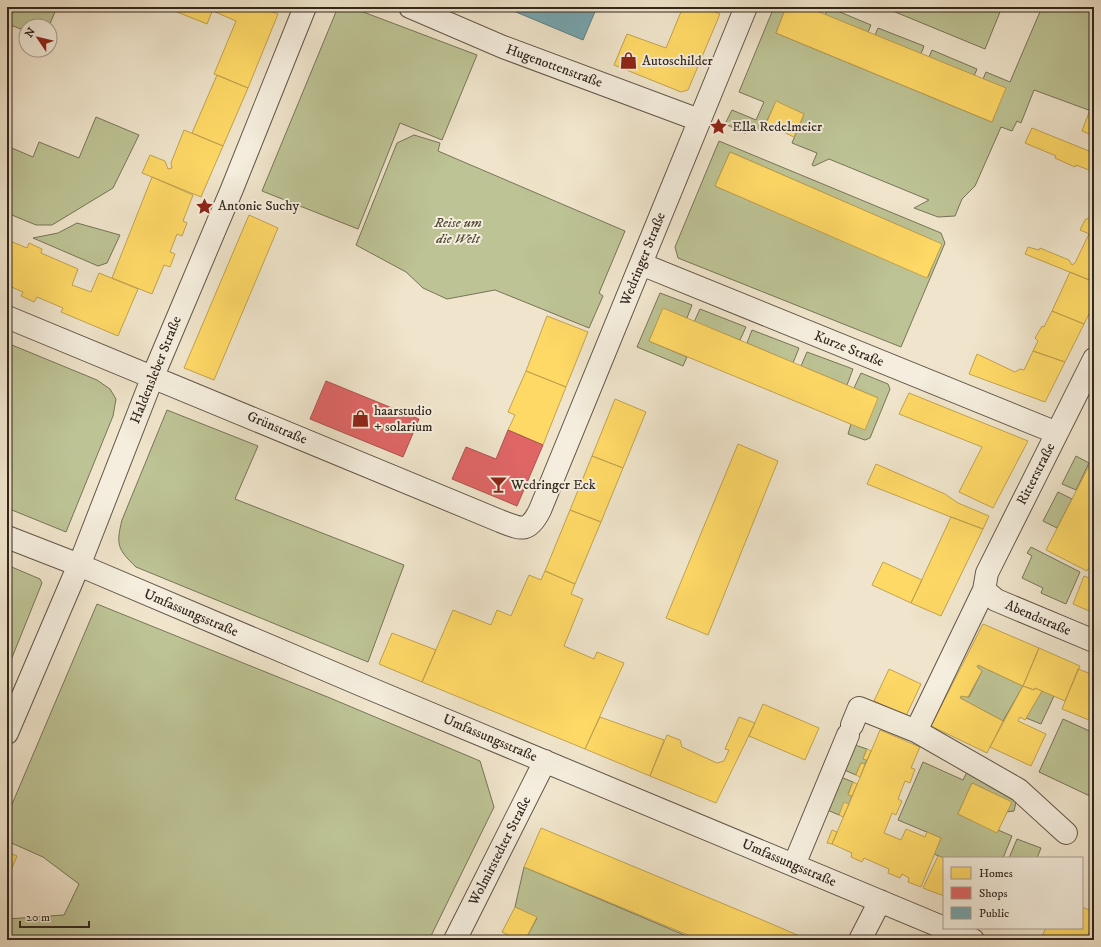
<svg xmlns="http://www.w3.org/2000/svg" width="1101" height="947" font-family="'IM FELL DW Pica',serif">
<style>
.green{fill:#bdc395;stroke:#777459;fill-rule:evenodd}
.homes{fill:#ffd966;stroke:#c1a350}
.shops{fill:#e06666;stroke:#ac5350}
.public{fill:#76a5af;stroke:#617f83}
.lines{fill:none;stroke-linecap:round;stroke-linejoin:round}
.minor-casing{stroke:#615649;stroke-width:24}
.minor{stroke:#f5eede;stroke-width:22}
.labels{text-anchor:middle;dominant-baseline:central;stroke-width:4;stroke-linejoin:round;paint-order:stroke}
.poi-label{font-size:14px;fill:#31261d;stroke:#f5eede;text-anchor:start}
.street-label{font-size:14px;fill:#31261d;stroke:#f5eede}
.park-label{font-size:14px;font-style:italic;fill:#544d3b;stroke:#f5eede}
</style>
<rect width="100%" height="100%" fill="#f0e5cc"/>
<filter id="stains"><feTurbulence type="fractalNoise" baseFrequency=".005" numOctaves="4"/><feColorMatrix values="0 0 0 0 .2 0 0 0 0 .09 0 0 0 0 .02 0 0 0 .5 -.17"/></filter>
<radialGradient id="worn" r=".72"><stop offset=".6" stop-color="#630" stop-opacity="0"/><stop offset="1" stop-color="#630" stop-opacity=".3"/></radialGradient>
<!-- green -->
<path class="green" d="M16 7H57L49 26H26V31L8 24 7 26V11L13 13Z
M338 7H350L477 55 442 140 400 123 358 229 262 191Z
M774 7H786L776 33 992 122 1005 88 983 79 986 72 1010 82 1042 7H1094V112L1034 90 1021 123 1017 121 1012 131 1001 127 975 186 962 199 955 216 938 217 914 208 929 200 829 159 814 166 812 165 817 153 792 143 804 114 776 102 762 131 757 129 745 133 725 124 732 110 756 120 764 102 739 92Z
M828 7 871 25 868 32 825 15Z
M883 7H1002L985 49Z
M878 28 924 46 921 54 875 35Z
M932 50 977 69 974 76 929 57Z
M96 117 139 135 113 188 52 225H36L7 213V146L33 157 39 142 79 158Z
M414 135 440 143 438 151 625 231 599 293 603 296 589 328 495 290 447 299 423 288 406 272 356 245 397 143Z
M719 141 941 233 945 243 901 347 678 258 675 247ZM730 152 941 244 928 277 715 186Z
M77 223 120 235 107 263 98 266 33 238 58 233Z
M660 293 692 305 687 318 663 309 649 341 687 357 683 366 637 347Z
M700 309 746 327 740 340 694 322Z
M752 330 799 348 793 363 747 343Z
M7 343 97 380 110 389 116 399 113 416 66 532 7 508Z
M807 352 853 369 847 385 801 366Z
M861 373 888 384 890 389 870 438 865 440 848 434 851 424 878 398 854 388Z
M167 410 258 446 235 499 404 565 368 662 136 567C117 549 116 544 122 520Z
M1076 456 1089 463 1076 490 1062 484Z
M1058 492 1072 499 1057 528 1043 521Z
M1031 547 1080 572 1066 604 1041 593 1043 588 1022 578 1032 556 1027 553Z
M7 565 40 579 42 583 7 670Z
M97 604 330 698 480 761 494 807 429 940H7V919L64 915 79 884 43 857 7 841V816Z
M978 665 1023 686 1003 721 960 698 961 696 969 697 982 671 977 667Z
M1042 691 1054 696 1041 724 1026 718Z
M1063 719 1094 733V798L1039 772Z
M852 744 867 749 863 759 867 760 865 764 861 763 856 775 842 769Z
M923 762 963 780 969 768 1010 791 1016 802 1014 811 1006 812 1011 802 972 783 958 814 997 832 998 830 1012 836 1003 858H944L934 854 941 838 898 820Z
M838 776 853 782 848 794 852 796 849 804 839 815 825 809Z
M1017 839 1041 848 1037 858H1009Z
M524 867 696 940H525L537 918 515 907Z"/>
<!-- homes -->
<path class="homes" d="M173 7H214L207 24 172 10Z
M214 7H259L278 14 248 88 214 74 236 21 213 11Z
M683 7H703L720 14 688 90 681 92 614 65 627 34 666 48Z
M786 7H807L1006 88 992 122 776 33Z
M217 75 248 88 223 146 192 133Z
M776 101 804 114 794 137 766 124Z
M1090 110 1094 112V136L1082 131Z
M1032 128 1094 153V172L1076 165 1075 167 1055 158 1056 156 1025 143Z
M184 130 223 146 201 197 142 173 150 155 165 161 168 169 172 168 171 163Z
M730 152 942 244 927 278 715 186Z
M152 177 193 195 183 221 187 223 182 236 177 234 170 252 175 254 170 267 164 265 152 294 112 278Z
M1094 209V236L1080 230 1085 220 1090 217Z
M249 215 278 228 214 380 184 368Z
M7 234 12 236 10 241 27 248 29 243 42 249 41 253 78 269 72 285 91 292 99 273 138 289 118 336 61 312 63 308 37 297 34 302 21 296 23 292 7 285Z
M1089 234 1094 236V282L1025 254 1028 247 1039 250 1040 248 1069 260 1072 265 1075 263Z
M1070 272 1094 282V304L1084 324 1052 311Z
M663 308 878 398 865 430 649 341Z
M1052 311 1084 324 1065 362 1033 351 1038 341 1035 338 1042 326 1044 327Z
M547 316 588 332 566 387 526 371Z
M1033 351 1065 362 1045 402 969 374 977 354 1015 372 1020 369 1024 370Z
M526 371 566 387 543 445 508 430 515 415 508 412Z
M909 393 1028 441 993 508 959 492 982 447 899 414Z
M615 399 646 412 623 468 592 456Z
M738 444 778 461 708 635 666 618Z
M1094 446V549L1091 556 1094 558 1087 571 1046 550 1092 460 1093 456 1090 454Z
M592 456 623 468 601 522 570 510Z
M876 464 945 494 958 503 989 516 983 529 951 517 867 484Z
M570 510 601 522 575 584 545 571Z
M951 517 983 529 941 616 911 603Z
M883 562 922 580 911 603 872 585Z
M545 571 575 584 571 594 583 599 564 646 594 659 597 652 624 663 585 749 422 682 453 610 491 625 497 610 511 616 529 575 541 580Z
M1084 576 1094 580V613L1073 604Z
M983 624 1039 648 1023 686 978 665 977 667 982 671 968 697 961 696 960 698 1003 721 987 753 931 726Z
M392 633 436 650 422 682 379 664Z
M1039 648 1080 666 1065 701 1035 688 1034 690 1023 686Z
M889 669 921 684 906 716 874 701Z
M1078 669 1094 675V722L1062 709Z
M1023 686 1034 690 1035 688 1042 691 1025 720 1020 717 1018 721 1046 734 1031 766 990 747Z
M763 704 819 728 805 760 749 736Z
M600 717 664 740 650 776 585 749Z
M739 717 755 723 716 803 650 776 667 735 680 740 682 747 717 763 724 761 729 750 725 749Z
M880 730 920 747 911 768 915 769 910 783 905 781 898 799 902 801 896 815 892 813 884 833 901 840 906 829 925 837 927 832 941 838 921 887 908 882 909 878 902 874 900 878 888 873 889 869 864 858 862 862 851 857 852 853 832 844Z
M867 749 871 751 867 760 863 759Z
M861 763 865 764 860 777 856 775Z
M853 782 857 784 852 796 848 795Z
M972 783 1012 802 997 833 958 814Z
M844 802 849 804 843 817 839 815Z
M541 828 760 919 809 940H700L524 867Z
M832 830 837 832 832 844 827 843Z
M7 852 17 856 7 880Z
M938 856 944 858V896L923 888Z
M515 907 537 917 525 940H518L502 932Z
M1082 907 1094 912V921L1086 940H1052L1042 936 1046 928H1082Z
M1094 921V940H1086Z"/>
<!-- shops -->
<path class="shops" d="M326 381 419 419 403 457 310 419Z
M508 430 543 445 517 506 452 479 466 447 496 459Z"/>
<!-- public -->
<path class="public" d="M504 7H597L583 40Z"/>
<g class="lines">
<defs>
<path id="minor" d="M410 7 503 47 699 120
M641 264 1057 433
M7 317 500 521C521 529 528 534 540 510L746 7
M7 537 79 565 364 686 973 940
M984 590 996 600 1094 641
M852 725 859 708 916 731 984 590 987 573 1094 359
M916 731 1019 790 1066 833
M7 733 84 553 153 376 232 189 305 7
M794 865 848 735
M455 940 545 761
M860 940 880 901"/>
</defs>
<!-- minor casing -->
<use href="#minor" class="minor-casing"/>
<!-- minor -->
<use href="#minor" class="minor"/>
</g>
<!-- icons -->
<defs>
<symbol id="shop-bare" viewBox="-9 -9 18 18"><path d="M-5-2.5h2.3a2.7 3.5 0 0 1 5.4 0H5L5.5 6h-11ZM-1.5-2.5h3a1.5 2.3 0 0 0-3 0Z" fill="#8f2418" stroke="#f5eede" stroke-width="2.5" paint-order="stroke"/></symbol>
<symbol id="sight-bare" viewBox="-9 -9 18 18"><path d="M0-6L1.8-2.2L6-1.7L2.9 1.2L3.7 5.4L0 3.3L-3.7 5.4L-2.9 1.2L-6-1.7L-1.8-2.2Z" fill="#8f2418" stroke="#f5eede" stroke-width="2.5" paint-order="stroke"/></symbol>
<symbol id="bar-bare" viewBox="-9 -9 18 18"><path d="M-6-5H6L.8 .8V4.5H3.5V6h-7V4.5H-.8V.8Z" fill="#8f2418" stroke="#f5eede" stroke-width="2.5" paint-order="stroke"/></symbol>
</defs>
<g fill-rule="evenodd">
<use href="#shop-bare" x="616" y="48" width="25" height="25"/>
<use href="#sight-bare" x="706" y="114" width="25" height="25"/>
<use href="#sight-bare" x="192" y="194" width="25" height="25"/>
<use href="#shop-bare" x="348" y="406" width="25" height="25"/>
<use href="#bar-bare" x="486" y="472" width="25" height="25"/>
</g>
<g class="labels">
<!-- poi labels -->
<g class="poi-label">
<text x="642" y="61">Autoschilder</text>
<text x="732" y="127">Ella Redelmeier</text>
<text x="218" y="206">Antonie Suchy</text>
<text x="374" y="411">haarstudio<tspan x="374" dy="16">+ solarium</tspan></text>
<text x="511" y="485">Wedringer Eck</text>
</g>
<!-- street labels -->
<g class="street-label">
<text transform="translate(554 66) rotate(20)">Hugenottenstraße</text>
<text transform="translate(643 259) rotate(-68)">Wedringer Straße</text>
<text transform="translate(849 349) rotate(22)">Kurze Straße</text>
<text transform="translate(156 370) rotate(-68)">Haldensleber Straße</text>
<text transform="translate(277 428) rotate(23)">Grünstraße</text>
<text transform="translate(1036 474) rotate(-63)">Ritterstraße</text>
<text transform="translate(191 613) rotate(23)">Umfassungsstraße</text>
<text transform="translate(1038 618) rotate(23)">Abendstraße</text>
<text transform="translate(490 738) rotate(23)">Umfassungsstraße</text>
<text transform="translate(500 851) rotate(-63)">Wolmirstedter Straße</text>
<text transform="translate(789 863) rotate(23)">Umfassungsstraße</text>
</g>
<!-- park labels -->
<g class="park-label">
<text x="458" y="223">Reise um<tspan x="458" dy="16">die Welt</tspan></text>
</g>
</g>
<!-- margin -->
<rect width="1101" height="947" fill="none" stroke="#f0e5cc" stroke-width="24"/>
<rect x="8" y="8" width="1085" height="931" fill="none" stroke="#31261d" stroke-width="2"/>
<rect x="12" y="12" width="1077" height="923" fill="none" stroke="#31261d"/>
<!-- legend -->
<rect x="943" y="857" width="140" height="72" fill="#f5eede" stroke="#a79e91"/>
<rect x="951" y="867" width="20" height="12" fill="#ffd966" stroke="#a79e91"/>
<text x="979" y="877" font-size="12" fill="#31261d">Homes</text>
<rect x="951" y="887" width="20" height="12" fill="#e06666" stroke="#a79e91"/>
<text x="979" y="897" font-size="12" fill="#31261d">Shops</text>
<rect x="951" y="907" width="20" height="12" fill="#76a5af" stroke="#a79e91"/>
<text x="979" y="917" font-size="12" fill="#31261d">Public</text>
<!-- north arrow -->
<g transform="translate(38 38) rotate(305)"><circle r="19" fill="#f5eede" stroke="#a79e91"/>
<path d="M0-3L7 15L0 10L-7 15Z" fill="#8f2418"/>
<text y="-6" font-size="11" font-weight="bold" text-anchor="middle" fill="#31261d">N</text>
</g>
<!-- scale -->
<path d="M20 921v6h69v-6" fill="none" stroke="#31261d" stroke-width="2"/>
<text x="26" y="921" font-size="12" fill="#31261d" stroke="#f5eede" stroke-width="3" paint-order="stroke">20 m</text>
<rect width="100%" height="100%" filter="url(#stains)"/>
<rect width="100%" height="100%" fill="url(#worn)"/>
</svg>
